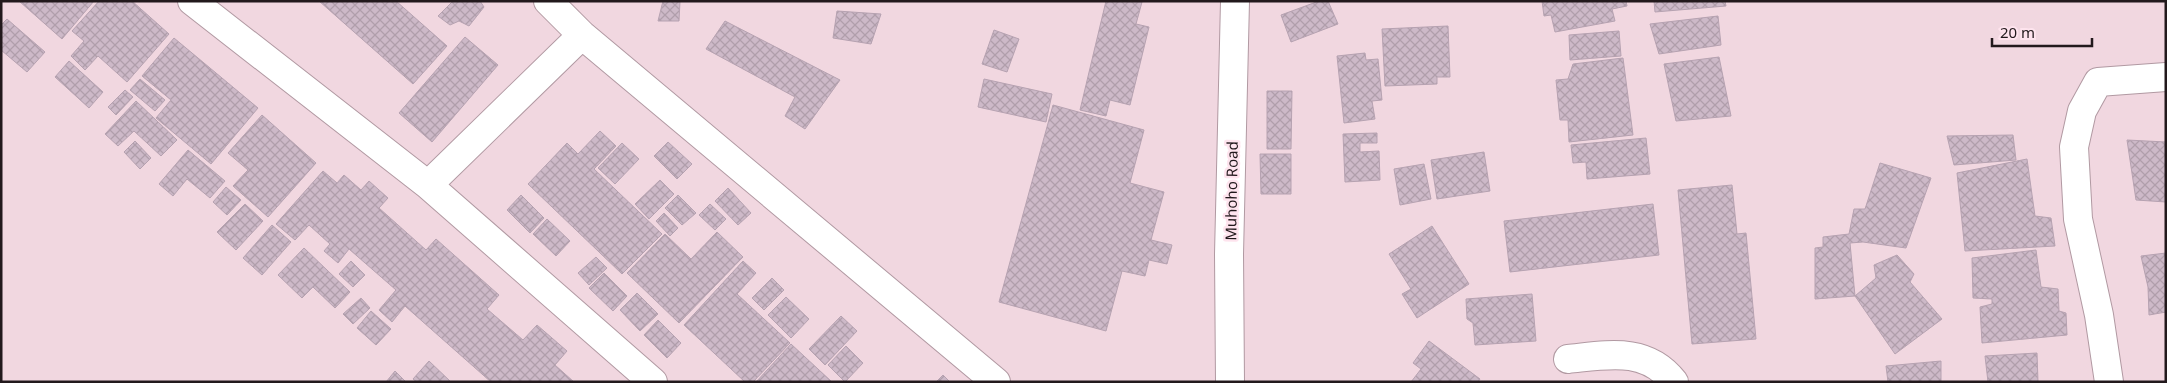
<svg xmlns="http://www.w3.org/2000/svg" width="2167" height="383" font-family="'Noto Sans',sans-serif">
<style>
.building{fill:url(#building-cross-hatch);stroke:#b6a2b1}
.lines{fill:none;stroke-linecap:round;stroke-linejoin:round}
.minor-casing{stroke:#b199a2;stroke-width:30}
.minor{stroke:#fff;stroke-width:28}
.labels{text-anchor:middle;dominant-baseline:central;stroke-width:5;stroke-linejoin:round;paint-order:stroke}
.street-label{font-size:15px;fill:#22191c;stroke:#fee4ee}
</style>
<defs>
<pattern id="building-cross-hatch" width="8" height="8" patternUnits="userSpaceOnUse" patternTransform="scale(1.25)"><rect width="8" height="8" fill="#cdb9c8"/><path d="M0 0l8 8M0 8l8-8" fill="none" stroke="#b09eab"/></pattern>
</defs>
<rect width="100%" height="100%" fill="#f1d7e0"/>
<!-- building -->
<path class="building" d="M19 1H94L62 39Z
M99 1H132L169 34 127 82 98 56 85 70 71 56 84 41 72 31Z
M319 1H396L447 46 413 84Z
M453 1H480L484 7 469 26 459 21 450 25 438 16Z
M663 1H680L679 21H658Z
M1106 1 1142 2 1136 24 1149 27 1130 105 1110 100 1106 116 1080 110Z
M1319 1H1328L1338 24 1291 42 1281 15Z
M1542 1H1626L1627 6 1612 9 1615 21 1555 32 1551 15 1544 16Z
M1654 1H1725L1726 6 1655 12Z
M837 11 881 14 871 44 833 38Z
M1718 16 1721 45 1659 54 1650 24Z
M7 19 45 52 27 72 1 50V25Z
M725 21 840 80 805 129 785 116 795 97 706 49Z
M1448 26 1450 77H1437V84L1385 86 1382 29Z
M994 30 1019 39 1007 72 982 64Z
M1619 31 1621 56 1570 60 1569 35Z
M465 37 498 65 432 142 399 113Z
M174 38 258 108 211 164 156 118 171 100 142 76Z
M1365 53 1366 60 1378 59 1382 100 1372 101 1375 119 1344 123 1337 56Z
M1719 57 1731 116 1676 121 1664 64Z
M1623 58 1633 135 1569 142 1568 120H1560L1556 80 1568 79 1573 64Z
M69 61 103 92 89 108 55 77Z
M140 79 165 100 155 111 130 90Z
M984 79 1052 94 1046 122 978 107Z
M125 90 133 97 116 115 108 107Z
M1267 91H1292L1291 149H1267Z
M136 101 177 140 161 156 134 131 118 146 105 134Z
M1053 105 1144 130 1130 183 1164 192 1151 240 1172 245 1167 264 1149 260 1145 276 1122 271 1106 331 999 302Z
M262 115 316 163 268 217 233 186 248 170 228 153Z
M600 131 616 146 594 169 662 234 622 274 528 184 567 143 578 154Z
M1377 133V143H1360V152L1379 151 1380 180 1345 182 1343 134Z
M2013 135 2016 160 1954 165 1947 136Z
M1646 138 1650 174 1587 179 1586 162 1573 163 1571 145Z
M2127 140 2166 142V202L2136 200Z
M135 141 151 158 140 169 124 152Z
M668 142 692 164 677 179 654 156Z
M622 143 639 159 615 184 598 168Z
M188 150 225 181 210 198 187 179 173 196 159 184Z
M1484 152 1490 191 1437 199 1431 160Z
M1260 154H1291V194H1261Z
M2027 159 2035 216 2051 218 2055 246 1965 251 1957 173Z
M1880 163 1931 178 1906 248 1863 242 1850 243 1855 296 1815 299V248L1823 247V237L1849 234 1854 209H1865Z
M1424 164 1431 199 1400 205 1394 169Z
M323 171 337 183 344 175 361 190 369 181 388 198 379 208 426 250 436 239 499 295 487 309 523 340 537 325 567 351 555 365 574 382H491L405 306 392 322 379 310 396 290 349 249 338 263 324 251 330 244 309 225 295 240 276 224Z
M660 180 674 194 649 219 635 204Z
M1732 185 1737 234 1746 233 1756 339 1692 344 1678 190Z
M226 187 241 200 227 215 213 202Z
M728 188 751 213 738 225 715 201Z
M521 195 544 218 530 233 507 210Z
M678 195 696 213 682 225 665 208Z
M245 204 263 221 236 250 217 232Z
M710 204 726 219 715 230 699 215Z
M1653 204 1659 255 1510 272 1504 221Z
M664 213 678 228 670 236 656 221Z
M547 219 570 241 556 256 533 234Z
M272 225 291 242 262 275 243 258Z
M1432 226 1469 284 1417 318 1402 294 1411 289 1389 254Z
M717 232 743 257 679 323 627 273 665 234 691 259Z
M304 248 350 292 335 308 313 287 302 298 278 275Z
M2036 250 2041 287 2058 289 2059 311 2066 313 2067 335 1982 343 1980 307 1992 304V299L1973 298 1972 258Z
M2166 253V312L2149 315 2148 287 2141 256Z
M1897 255 1914 274 1910 282 1942 319 1895 354 1855 296 1876 278 1874 265Z
M596 257 607 268 589 285 578 273Z
M351 261 365 275 353 287 339 274Z
M743 261 756 273 737 294 790 343 753 382H745L684 325Z
M604 273 627 296 613 311 589 288Z
M772 278 784 290 764 310 752 298Z
M637 293 658 314 640 331 620 310Z
M1532 294 1536 341 1475 345 1473 323 1467 319 1466 299Z
M786 297 809 319 791 338 768 315Z
M361 298 370 308 353 324 343 314Z
M371 311 391 329 376 345 357 328Z
M841 316 857 331 825 365 809 349Z
M658 320 681 343 667 358 644 335Z
M1429 341 1480 379 1478 382H1411L1421 369 1413 363Z
M791 344 832 382H756Z
M846 346 863 363 845 382 828 365Z
M2037 353 2038 382H1988L1985 356Z
M429 361 451 382H417L413 379Z
M1941 361V382H1888L1886 366Z
M395 371 406 382H386Z
M943 375 950 382H936Z"/>
<g class="lines">
<defs>
<path id="minor" d="M192 1 428 185 653 382
M548 1 582 35 996 382
M428 185 582 35
M1568 359C1607 355 1646 346 1674 382
M1230 382 1229 254 1235 1
M2109 382 2099 315 2078 219 2074 147 2082 111 2098 82 2166 77"/>
</defs>
<!-- minor casing -->
<use href="#minor" class="minor-casing"/>
<!-- minor -->
<use href="#minor" class="minor"/>
</g>
<g class="labels">
<!-- street labels -->
<g class="street-label">
<text transform="translate(1231 191) rotate(-89)">Muhoho Road</text>
</g>
</g>
<!-- border -->
<rect width="2167" height="383" fill="none" stroke="#22191c" stroke-width="5"/>
<!-- scale -->
<path d="M1992 38v8h100v-8" fill="none" stroke="#22191c" stroke-width="2.5"/>
<text x="2000" y="38" font-size="15" fill="#22191c" stroke="#fee4ee" stroke-width="4" paint-order="stroke">20 m</text>
</svg>
